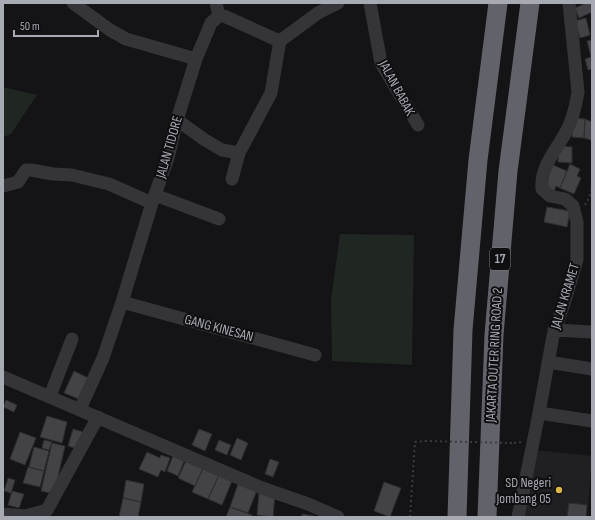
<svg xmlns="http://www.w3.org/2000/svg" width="595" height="520" font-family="'Sofia Sans Condensed',sans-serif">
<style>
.built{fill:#202022}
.green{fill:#202621}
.building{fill:#434347;stroke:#2e2e30}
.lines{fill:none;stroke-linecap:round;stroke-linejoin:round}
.path{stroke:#3b3c40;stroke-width:2;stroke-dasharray:2 3;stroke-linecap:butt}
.minor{stroke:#353539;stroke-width:13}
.highway{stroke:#62636a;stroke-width:19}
.path-bridge{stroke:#3b3c40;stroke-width:2;stroke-dasharray:2 3;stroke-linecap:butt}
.poi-dot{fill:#dab746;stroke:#0f0e10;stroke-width:1.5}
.labels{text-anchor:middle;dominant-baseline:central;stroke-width:4;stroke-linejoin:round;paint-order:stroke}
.shield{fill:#0f0e10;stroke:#797a82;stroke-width:1}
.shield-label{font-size:13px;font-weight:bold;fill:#a7a9b3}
.street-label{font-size:14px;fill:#a7a9b3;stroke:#0f0e10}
.poi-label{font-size:14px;fill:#a7a9b3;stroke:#0f0e10;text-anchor:end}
</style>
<rect width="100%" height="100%" fill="#141315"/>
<!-- built -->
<path class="built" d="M534 450 592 456 587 517H524Z"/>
<!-- green -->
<path class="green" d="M3 87 37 95 11 134 3 137Z
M340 234 414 235 412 365 332 361 331 300Z"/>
<!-- building -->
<path class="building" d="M586 3H592V12L579 18 575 8Z
M586 18 590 35 580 38 575 21Z
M592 40V57H591L587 41Z
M591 57 592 69 588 70 585 59Z
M573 118 585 119 584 138 572 137Z
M585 119 592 122V137L591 140 584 138Z
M559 146 572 147V163L558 162Z
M570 164 580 169 577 176 581 178 574 194 560 188Z
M553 165 567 171 560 188 556 186 554 191 543 186Z
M547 207 570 211 567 227 544 222Z
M74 371 90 379 81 400 64 393Z
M6 400 17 405 14 412 3 407Z
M47 416 67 422 62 443 40 437Z
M73 429 83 432 78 449 68 446Z
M199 429 212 434 205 451 192 445Z
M20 432 36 438 25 465 10 459Z
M237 438 248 443 241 460 230 455Z
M44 440 52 442 49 450 42 448Z
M219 440 231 445 227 455 215 450Z
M52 443 65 446 54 494 41 491Z
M34 447 49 451 44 471 29 467Z
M147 452 160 458 161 455 170 458 165 472 161 470 158 477 139 469Z
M173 456 184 461 178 476 167 471Z
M270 459 279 462 273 477 265 474Z
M186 461 203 468 195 486 178 478Z
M28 467 44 471 40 487 23 483Z
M203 468 219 475 208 499 192 492Z
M219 475 232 481 222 505 208 499Z
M8 478 15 480 11 493 4 491Z
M126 480 144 484 141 502 123 498Z
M384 482 401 488 390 517 374 511Z
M238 484 257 490 248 513 230 507Z
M12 491 24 494 19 508 8 505Z
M259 492 275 494 273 517 257 515Z
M123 498 141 502 138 517H119Z
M569 503 587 505 586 517H567Z
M230 507 252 515 251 517H226Z
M302 514 314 516V517H302Z"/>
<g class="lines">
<!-- path -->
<path class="path" d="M585 205 589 198 592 188
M514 443 522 442
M410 517 415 442 425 441"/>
<!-- minor -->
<path class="minor" d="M73 3 110 30 126 39 196 59
M216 3 219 16
M370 3 381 63 418 125
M177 120 205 140 222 150 239 153
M232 179 239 153 271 93 280 40
M3 186 18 182 26 170H31L53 174 72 175 109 184 152 203
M155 195 219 219
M122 302 315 355
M554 330 592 332
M548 362 592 369
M3 377 262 488 308 504 338 517
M50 396 72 339
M80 409 103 358 122 302 152 203 168 158 177 120 196 59 211 23 219 16H224L275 39 280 40 284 38 318 13 338 3
M539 413 592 421
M3 514 25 516 47 510 98 417
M518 517 539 413 553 336 566 297 577 260V222L573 206 565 199 550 196 542 189C540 166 557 150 567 130 573 118 576 105 578 92L569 3"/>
<!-- highway -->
<path class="highway" d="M457 517 463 330 478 160 498 3
M487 517 494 335 508 171 530 3"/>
<!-- path-bridge -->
<path class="path-bridge" d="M425 441 514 443"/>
</g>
<!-- markers -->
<circle class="poi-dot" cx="559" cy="490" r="4"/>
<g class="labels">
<!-- shield labels -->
<rect class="shield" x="490" y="248" width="20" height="22" rx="3"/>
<g class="shield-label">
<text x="500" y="259">17</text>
</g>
<!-- street labels -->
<g class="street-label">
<text transform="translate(397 88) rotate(62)">JALAN BABAK</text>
<text transform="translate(169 147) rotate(-74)">JALAN TIDORE</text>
<text transform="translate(565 296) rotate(-73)">JALAN KRAMET</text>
<text transform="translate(219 328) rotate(15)">GANG KINESAN</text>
<text transform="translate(494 355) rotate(-87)">JAKARTA OUTER RING ROAD 2</text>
</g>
<!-- poi labels -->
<g class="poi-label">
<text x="551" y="482">SD Negeri<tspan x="551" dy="16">Jombang 05</tspan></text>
</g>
</g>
<!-- border -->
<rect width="595" height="520" fill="none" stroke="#a7a9b3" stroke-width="8"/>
<!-- scale -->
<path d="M14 30v6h84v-6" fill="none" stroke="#a7a9b3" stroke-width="2"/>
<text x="20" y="30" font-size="12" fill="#a7a9b3" stroke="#0f0e10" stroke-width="3" paint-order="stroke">50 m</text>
</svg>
